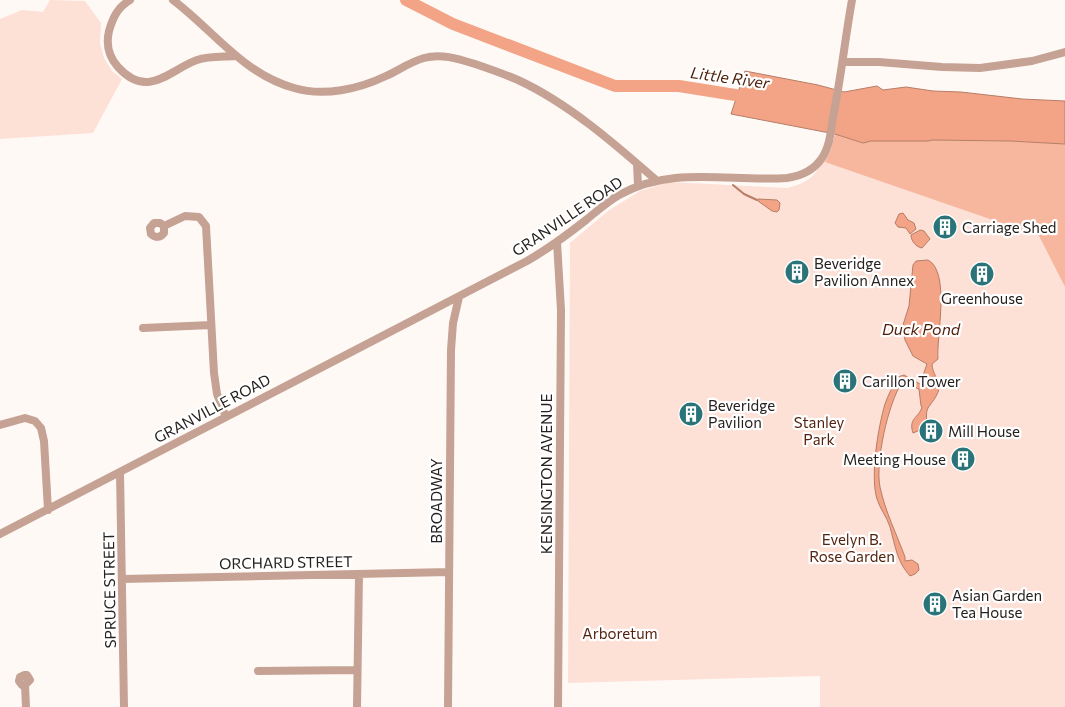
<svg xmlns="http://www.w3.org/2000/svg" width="1065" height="707" font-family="Commissioner,sans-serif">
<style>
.green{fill:#fde0d6}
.forest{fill:#f7b79e}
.water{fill:#f3a486;stroke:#b67d67}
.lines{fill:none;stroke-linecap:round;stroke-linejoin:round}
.stream{stroke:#b67d67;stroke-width:2}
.river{stroke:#f3a486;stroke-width:12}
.minor{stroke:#c5a294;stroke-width:8}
.labels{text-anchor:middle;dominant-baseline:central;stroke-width:4.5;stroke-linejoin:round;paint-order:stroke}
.street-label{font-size:15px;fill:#26211f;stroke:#fff}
.poi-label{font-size:15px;fill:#26211f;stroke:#fff;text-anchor:start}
.park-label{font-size:15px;fill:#54230f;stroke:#fff}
.water-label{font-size:16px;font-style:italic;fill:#4e1e09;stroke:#fff}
</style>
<rect width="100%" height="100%" fill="#fff9f6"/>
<!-- green -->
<path class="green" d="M50 0 85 1 101 23 100 43 104 58 112 71 122 79 93 133 0 139V19L22 10 43 12Z
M1065 144 965 210 1039 236 1065 287V707H820V676L568 683 570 243 608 211 640 191 669 182 787 188C804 184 818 177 821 159L962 209Z"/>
<!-- forest -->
<path class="forest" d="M835 134 863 143 870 141H928L932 140 1010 141 1065 144V287L1039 236 825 162 831 149Z"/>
<!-- water -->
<path class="water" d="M745 71 818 85 844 92 877 86 883 90 906 87 933 91 961 92 1022 99 1065 101V144L1010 141 932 140 928 141H871L863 143 835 134 731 114Z
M758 199 777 200 780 203 779 210 777 212 772 211 758 201Z
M903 213 908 220 914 223 916 229 910 234 906 228 898 227 895 223 899 214Z
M920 230 924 231 930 239 922 248C916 247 911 241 911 235Z
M928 260C951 272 936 338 938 359L932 364C932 373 939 379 939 388 938 396 931 403 928 408 925 413 928 422 925 428L913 433C908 418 919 418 922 407L921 406 919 389 902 382C888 404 875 462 880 487 885 511 897 535 905 557V561L912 560 918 564 919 570 915 574 910 576C897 562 895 545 890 527 887 517 880 509 877 499 870 477 878 427 885 404 888 395 893 386 898 377L904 375 920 384 927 364 913 356 905 340 903 325 909 306 913 265 916 261Z"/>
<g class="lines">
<!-- stream -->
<path class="stream" d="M733 185 744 194 757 200"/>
<!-- river -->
<path class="river" d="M406 0 453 24 615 86H679L754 98"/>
<!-- minor -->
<path class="minor" d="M130 0C118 7 113 17 109 31 106 44 108 56 118 67 148 100 169 70 197 60 209 56 223 57 235 56
M173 0C213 30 243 74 294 88 324 97 359 89 386 76 399 70 410 62 424 58 441 53 459 59 475 64 490 69 504 74 518 80 568 103 615 144 656 180
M843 62H879L942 67 980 68 1032 61 1065 52
M637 164 638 186
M164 226 160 223H154L150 228 151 234C155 238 160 238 164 233V226L185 216 199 217 206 226 214 373 217 394 226 417
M557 242 561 310 558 707
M143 328 211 325
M0 425 25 418 35 421 41 428 44 441 48 510
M120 472 124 707
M0 534 527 261C548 249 567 235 586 220 597 211 607 202 619 195 672 165 730 182 787 178 801 176 814 170 822 158 830 146 831 130 833 117 841 78 845 39 852 0
M122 579 449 572
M258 671 357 670
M25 685H22L19 681 20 677 24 675H27L30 680 25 685 26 707
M357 707 359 575
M448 707 451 350 453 323 459 297"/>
</g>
<!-- icons -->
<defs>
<symbol id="building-disc" viewBox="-11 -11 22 22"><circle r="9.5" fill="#2a7479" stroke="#fff"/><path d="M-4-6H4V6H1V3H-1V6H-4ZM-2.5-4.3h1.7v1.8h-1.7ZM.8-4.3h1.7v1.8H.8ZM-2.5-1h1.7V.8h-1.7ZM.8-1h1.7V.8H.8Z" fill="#fff"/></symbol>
</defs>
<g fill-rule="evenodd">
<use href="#building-disc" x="931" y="213" width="28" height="28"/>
<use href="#building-disc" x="783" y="258" width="28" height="28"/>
<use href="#building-disc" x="968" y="260" width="28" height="28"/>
<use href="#building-disc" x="831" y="367" width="28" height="28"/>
<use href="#building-disc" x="677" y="400" width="28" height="28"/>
<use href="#building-disc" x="917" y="417" width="28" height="28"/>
<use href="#building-disc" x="949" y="445" width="28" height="28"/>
<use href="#building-disc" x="921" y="590" width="28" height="28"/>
</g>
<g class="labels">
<!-- street labels -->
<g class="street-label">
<text transform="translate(567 216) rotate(-34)">GRANVILLE ROAD</text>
<text transform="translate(212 408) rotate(-28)">GRANVILLE ROAD</text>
<text transform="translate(546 474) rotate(-90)">KENSINGTON AVENUE</text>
<text transform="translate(436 501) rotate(-90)">BROADWAY</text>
<text transform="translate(286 562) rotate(-1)">ORCHARD STREET</text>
<text transform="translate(109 590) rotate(-91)">SPRUCE STREET</text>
</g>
<!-- poi labels -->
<g class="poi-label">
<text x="962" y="227">Carriage Shed</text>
<text x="814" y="263">Beveridge<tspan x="814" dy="17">Pavilion Annex</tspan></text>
<text x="982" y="298" text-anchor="middle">Greenhouse</text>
<text x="862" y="381">Carillon Tower</text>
<text x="708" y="405">Beveridge<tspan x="708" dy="17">Pavilion</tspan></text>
<text x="948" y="431">Mill House</text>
<text x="946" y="459" text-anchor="end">Meeting House</text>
<text x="952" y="595">Asian Garden<tspan x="952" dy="17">Tea House</tspan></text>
</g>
<!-- park labels -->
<g class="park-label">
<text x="819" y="422">Stanley<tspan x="819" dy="17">Park</tspan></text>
<text x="852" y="539">Evelyn B.<tspan x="852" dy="17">Rose Garden</tspan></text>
<text x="620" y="633">Arboretum</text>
</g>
<!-- water labels -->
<g class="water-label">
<text transform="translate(730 77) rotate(8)">Little River</text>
<text x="921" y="328">Duck Pond</text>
</g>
</g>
</svg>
